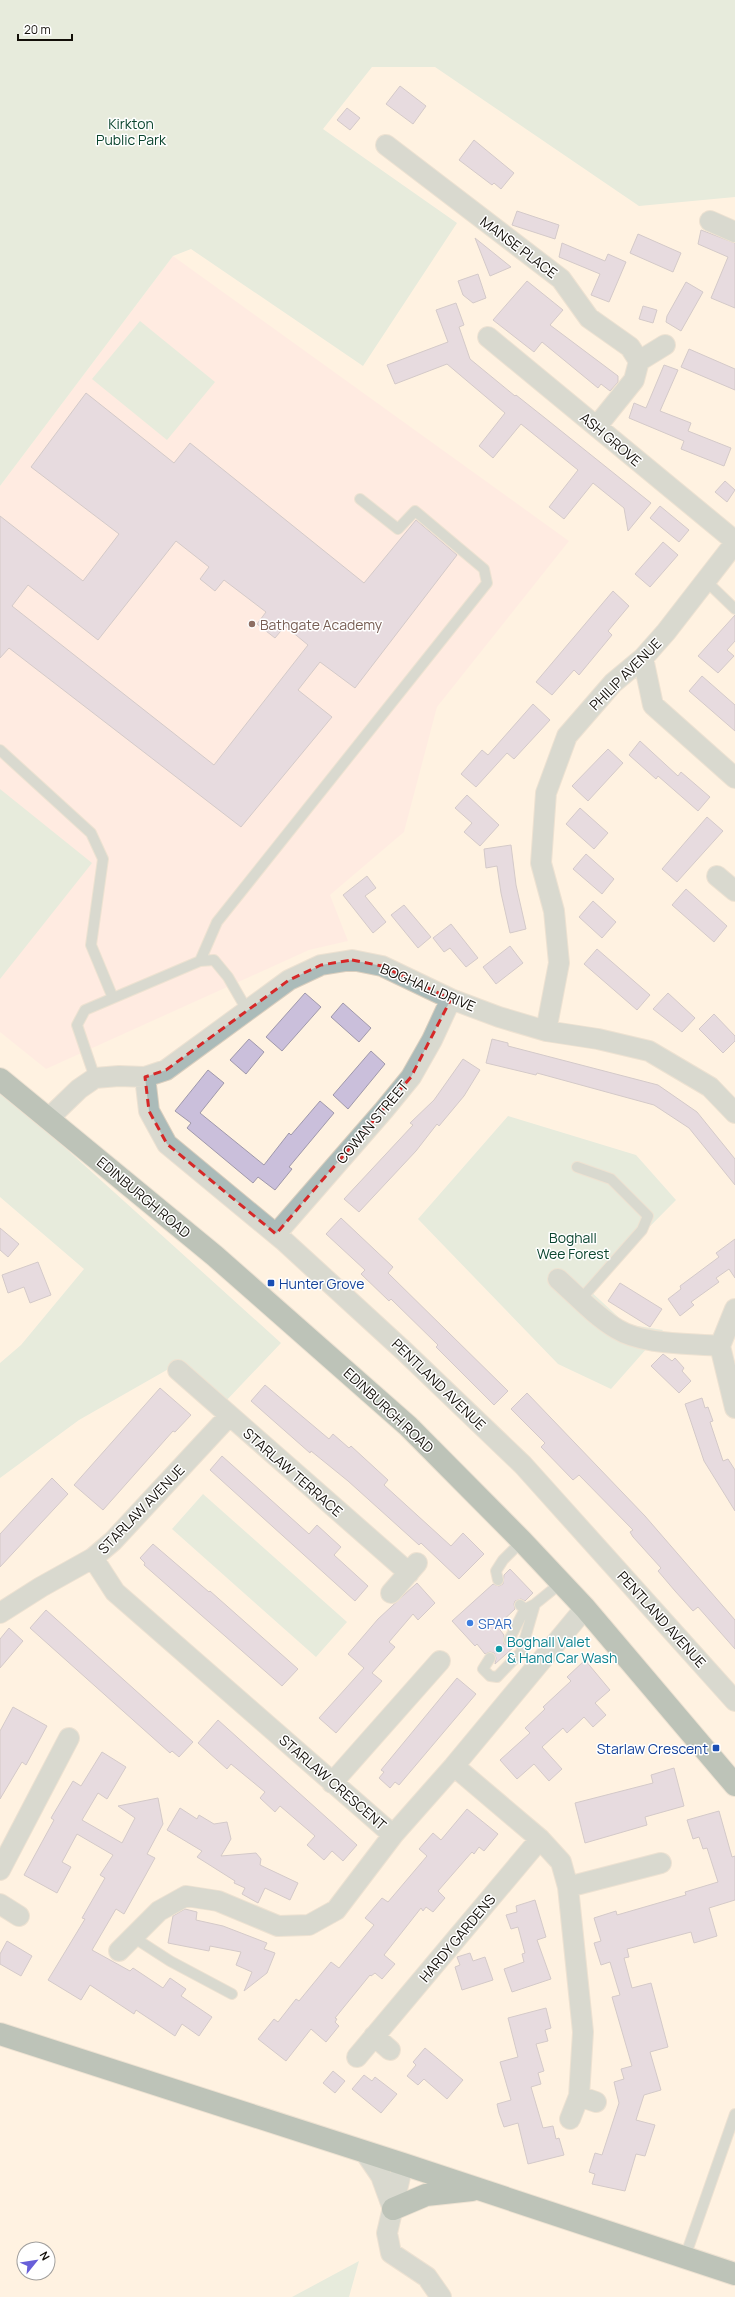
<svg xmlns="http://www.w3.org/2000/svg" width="735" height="2297" font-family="Manrope,sans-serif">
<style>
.education{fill:#fee3df}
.green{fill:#cae2d5}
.building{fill:#cabfdb;stroke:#9f98aa;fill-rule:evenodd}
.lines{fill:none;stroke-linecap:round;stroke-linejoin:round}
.service-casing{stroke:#d9cebe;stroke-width:12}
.minor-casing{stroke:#d9cebe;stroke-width:22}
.primary-casing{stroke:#d9cebe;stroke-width:24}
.service{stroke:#abbbb9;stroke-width:10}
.minor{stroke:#abbbb9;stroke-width:20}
.primary{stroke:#6e8b86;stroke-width:22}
.marked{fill:none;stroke:#d62828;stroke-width:3;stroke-dasharray:8 5;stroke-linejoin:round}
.education-dot{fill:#8d6e63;stroke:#fff;stroke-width:1.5}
.transit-dot{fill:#1a4fb4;stroke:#fff;stroke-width:1.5}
.shop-dot{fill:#3f7fe0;stroke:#fff;stroke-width:1.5}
.culture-dot{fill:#0f9aa8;stroke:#fff;stroke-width:1.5}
.labels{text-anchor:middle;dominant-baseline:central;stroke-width:3;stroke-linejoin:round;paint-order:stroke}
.park-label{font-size:14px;fill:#0b452f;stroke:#fff}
.street-label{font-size:14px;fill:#130f09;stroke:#fff}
.education-label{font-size:14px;fill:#785e54;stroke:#fff;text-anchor:start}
.transit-label{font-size:14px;fill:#164399;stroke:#fff;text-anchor:start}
.shop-label{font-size:14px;fill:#366cbe;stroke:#fff;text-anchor:start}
.culture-label{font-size:14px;fill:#0d838f;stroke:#fff;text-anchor:start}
</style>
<rect width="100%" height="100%" fill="#fff2e1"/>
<!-- education -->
<path class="education" d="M173 256 569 541 437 707 404 832 330 895 348 941 309 950 46 1069 0 1032V486Z"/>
<!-- green -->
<path class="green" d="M0 0H735V197L639 206 435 67H372L323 129 457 223 363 366 191 249 173 256 0 486Z
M140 321 215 382 167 440 92 379Z
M0 789 92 863 0 979Z
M0 1089 281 1343 224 1403 179 1363 79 1420 0 1478V1363L21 1345 84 1269 0 1197Z
M508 1116 636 1155 676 1200 588 1289 626 1324 663 1330 611 1389 558 1364 418 1219Z
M203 1494 347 1622 316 1657 172 1529Z
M359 2261 349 2297H292Z"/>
<!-- building -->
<path class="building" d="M400 86 426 106 413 124 386 104Z
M347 108 360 118 350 130 337 120Z
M474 140 514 173 501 189 494 183 492 185 459 160Z
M517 211 559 225 555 239 512 225Z
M701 230 735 243V308L711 298 728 257 698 244Z
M638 234 681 253 673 272 630 253Z
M475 238 511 267 490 276Z
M562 243 605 261 608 254 626 262 609 302 591 295 600 274 559 257Z
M478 274 486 298 473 303 463 295 458 281Z
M527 281 563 310 550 325 618 376V382L610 391 601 384 598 388 542 342 534 352 493 320Z
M686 282 703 292 681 331 666 322 667 316Z
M456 303 464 325 459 327 470 359 515 396 516 395 545 418 651 503 628 531 624 508 593 483 564 519 549 507 578 470 521 424 493 458 479 446 505 413 447 364 395 384 387 365 448 342 436 310Z
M643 306 657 310 653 323 639 319Z
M689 349 735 369V390L681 367Z
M664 365 678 370 660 411 691 423 688 431 731 448 724 466 681 449 684 441 629 418 634 403 646 408Z
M86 393 174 463 190 443 364 583 416 520 457 555 355 688 320 662 298 690 332 717 241 827 9 648 0 658V516L83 581 119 534 31 467ZM176 541 209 567 200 579 215 591 224 580 266 612 257 624 275 638 285 626 308 645 214 765 12 606 28 585 98 640Z
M725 481 735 490 727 502 715 492Z
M660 506 689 530 679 542 650 518Z
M663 542 678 555 650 587 635 574Z
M613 591 629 606 608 631 612 635 579 675 574 670 552 695 536 682Z
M735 615V641L727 650 734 656 718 673 698 656Z
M702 676 735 705V731L689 691Z
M533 704 550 720 514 759 507 753 476 787 461 774 482 750 488 755Z
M640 741 678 776 681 772 710 797 698 811 658 776 656 779 629 755Z
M608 749 623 763 588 801 572 786Z
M467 795 499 825 480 846 464 832 472 823 455 808Z
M580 808 608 833 594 849 566 824Z
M707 817 723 831 677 882 662 869Z
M511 845 516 885 526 929 510 933 501 893 497 866 486 868 484 849Z
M586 854 614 879 602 894 573 869Z
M367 876 376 888 365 896 386 922 373 933 343 895Z
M686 889 727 926 714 942 672 905Z
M593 901 616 922 602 938 579 917Z
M404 905 431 937 418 948 391 915Z
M451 924 478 958 466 967 450 948 444 952 433 938Z
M510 946 523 963 496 984 483 967Z
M597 949 650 995 637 1010 584 964Z
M305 993 321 1007 282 1051 266 1037Z
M668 993 695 1018 682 1032 653 1009Z
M343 1003 371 1028 359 1042 331 1017Z
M714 1014 735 1036V1041L723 1053 699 1029Z
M249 1039 264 1052 246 1074 230 1060Z
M492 1039 508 1043V1046L658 1085 697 1112 735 1159V1185L689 1128 654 1105 537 1073 536 1075 486 1063Z
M371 1051 385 1064 348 1109 333 1095Z
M463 1059 480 1070 464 1096 439 1126 437 1124 416 1151 359 1212 344 1199 413 1125 410 1123 434 1100Z
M208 1070 224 1083 200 1113 264 1165 289 1133 291 1135 320 1101 334 1113 289 1167 292 1169 275 1190 258 1177 253 1183 187 1128 191 1123 175 1111Z
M341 1218 393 1267 388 1273 508 1391 494 1405 436 1347 438 1345 391 1299 389 1301 361 1274 365 1270 326 1234Z
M0 1228 19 1244 8 1257 0 1250Z
M735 1239V1278L729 1269 716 1278 719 1282 691 1302 694 1305 680 1316 668 1299 681 1289 680 1286 719 1257 716 1253Z
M38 1262 51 1295 30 1303 24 1287 8 1293 2 1275Z
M620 1283 662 1309 650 1327 608 1301Z
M663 1354 672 1361 675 1358 684 1368 682 1371 691 1381 679 1393 651 1366Z
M265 1385 329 1439 333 1434 349 1448 351 1446 388 1480 384 1485 451 1546 463 1533 484 1554 459 1579 421 1543 419 1545 348 1481 311 1451 310 1453 251 1401Z
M160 1388 191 1415 175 1432 173 1431 103 1510 74 1485Z
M527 1393 645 1516 735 1620V1649L698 1607 693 1611 675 1591 658 1571 661 1568 633 1537 630 1532 633 1530 579 1475 573 1480 541 1447 545 1443 511 1409Z
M702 1398 705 1408 708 1407 713 1421 710 1422 723 1461 728 1459 735 1470V1511L704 1461 685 1404Z
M222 1456 309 1534 317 1525 341 1547 334 1555 368 1586 355 1601 210 1470Z
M52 1478 68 1494 0 1567V1534Z
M153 1544 209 1592 210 1591 298 1669 282 1686 144 1565 145 1563 140 1558Z
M510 1569 533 1593 525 1601 521 1599 515 1601 514 1604 515 1609 497 1626 504 1635V1644L515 1646 495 1664 496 1658 494 1653 490 1652 485 1654 477 1644 475 1646 452 1621 493 1584 499 1586 503 1584 504 1575Z
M417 1583 435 1603 418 1620 413 1614 389 1642 395 1647 372 1673 382 1681 336 1733 319 1718 364 1668 348 1654 378 1619Z
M46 1610 193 1742 179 1757 172 1751 170 1753 30 1628Z
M9 1628 23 1641 0 1668V1639Z
M585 1660 610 1690 595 1703 606 1715 593 1727 584 1717 567 1733 563 1728 542 1747 562 1769 549 1781 534 1764 517 1779 500 1760 530 1733 525 1728 545 1709 543 1707 571 1681 567 1677Z
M457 1678 476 1694 399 1785 395 1782 390 1788 379 1778 384 1772 381 1770Z
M13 1707 47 1726 26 1765 22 1762 0 1799V1731Z
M218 1720 357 1845 343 1861 332 1851 324 1860 307 1845 315 1836 280 1806 275 1812 260 1798 265 1792 231 1764 227 1769 198 1743Z
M102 1752 126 1767 107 1799 98 1793 82 1820 122 1843 135 1818 118 1806 158 1798 163 1824 147 1854 155 1858 139 1887 124 1914 116 1909 92 1950 130 1971 133 1968 163 1988 170 1978 186 1989 181 1996 212 2017 199 2036 182 2024 175 2036 136 2010 134 2014 90 1985 81 2000 48 1980 85 1919 82 1918 105 1878 100 1875 113 1855 77 1834 62 1862 71 1867 57 1893 24 1875 54 1820 51 1818 73 1781 81 1786Z
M674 1768 684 1806 645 1817 647 1825 585 1843 575 1803 653 1783 651 1775Z
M180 1808 197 1819 199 1815 214 1824 227 1822 231 1839 221 1856 256 1853 261 1859 260 1865 298 1883 290 1900 265 1888 258 1903 242 1894 245 1888 234 1883 235 1881 197 1857 202 1851 167 1830Z
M467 1809 498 1834 484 1851 479 1847 474 1854 472 1852 438 1891 445 1898 433 1912 426 1907 423 1911 421 1908 384 1955 395 1964 382 1979 375 1973 371 1976 370 1975 335 2018 337 2019 335 2022 339 2026 326 2042 311 2029 286 2061 258 2039 274 2019 278 2022 296 1999 299 2001 331 1962 339 1968 374 1925 365 1918 382 1898 388 1902 427 1856 419 1849 433 1833 441 1840Z
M719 1811 732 1857 735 1856V1900L709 1908 717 1936 694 1943 691 1932 627 1949 629 1957 624 1958 632 1988 651 1983 668 2047 650 2052 661 2090 644 2095 636 2120 655 2125 645 2156 636 2154 625 2191 592 2184 595 2174 589 2172 595 2153 602 2155 619 2103 614 2082 624 2079 621 2069 632 2066 612 1997 620 1995 610 1962 601 1965 594 1943 601 1941 594 1918 616 1911 617 1915 686 1895 685 1892 718 1882 707 1848 703 1849 699 1837 693 1839 687 1820Z
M535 1900 546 1937 537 1940 551 1979 512 1992 504 1969 524 1962 522 1954 525 1953 518 1927 511 1929 506 1915 517 1912 516 1906Z
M185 1909 197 1912 196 1920 223 1926 267 1943 264 1949 275 1953 267 1973 244 1991 252 1972 236 1965 241 1952 210 1946 209 1951 168 1943 173 1916Z
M7 1941 32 1956 21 1976 0 1964V1954Z
M470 1953 473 1961 485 1957 493 1980 462 1990 455 1967 460 1965 457 1957Z
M546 2008 551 2028 545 2030 548 2041 536 2044 544 2071 538 2073 541 2084 531 2087 543 2128 553 2126 556 2139 559 2138 564 2155 528 2164 518 2123 504 2127 499 2113 497 2104 511 2100 500 2062 518 2057 508 2018Z
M425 2048 463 2080 447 2099 424 2079 418 2085 407 2076 416 2065 413 2062Z
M333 2071 345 2081 335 2093 323 2083Z
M364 2075 372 2081 375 2077 397 2094 381 2113 352 2089Z"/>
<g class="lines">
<defs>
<path id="service" d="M705 580 735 609
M0 750 91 833 103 859 91 945 113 998
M200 961 217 922 487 583 484 569 415 511 398 529 360 499
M95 1078 77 1025 85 1010 200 961 214 960 228 977 247 1010
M577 1167 611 1179 648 1216 642 1230 581 1299
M498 1580 496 1571 503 1560 522 1541
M520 1605 525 1609 535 1604 561 1583
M509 1640 525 1609
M490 1658 483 1669 490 1676 497 1677 521 1652 535 1604
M133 1937 170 1961 232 1994
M685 2257 735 2114"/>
<path id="minor" d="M386 145 561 279 589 318 630 347 639 361 634 380 597 426
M710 221 735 232
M488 337 735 541
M639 361 665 345
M643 658 653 705 735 778
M717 876 735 891
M546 1031 559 963 554 911 541 863 546 793 567 736 613 683 643 658 666 632 735 543
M145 1077 149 1111 167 1144 283 1240 404 1351 523 1465 735 1701
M49 1118 79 1089 95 1078 119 1076 145 1077 166 1070 289 980 321 965 352 960 382 966 451 999 499 1017 546 1031 598 1039 649 1051 710 1087 735 1113
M276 1234 384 1110 411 1077 432 1040 451 999
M558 1279C577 1296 595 1316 617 1329 643 1345 689 1343 720 1346
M735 1309 720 1346 735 1408
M178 1370 409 1573
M93 1558 115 1592 393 1835 454 1766 585 1608
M391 1593 417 1563
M0 1613 41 1587 93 1558 113 1541 229 1416
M454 1766 540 1839 561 1862 568 1887 583 2032 579 2096 570 2119
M332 1783 440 1661
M0 1870 69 1738
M568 1887 661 1863
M0 1904 19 1916
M119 1951 159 1911 186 1896 218 1901 278 1926 309 1925 336 1910 393 1835
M374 2036 390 2050
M357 2057 540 1839
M579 2096 596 2102
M364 2151 381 2176 393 2209
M403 2164 387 2233 391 2253 427 2277 441 2297"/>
<path id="primary" d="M0 1079 215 1256 408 1426 522 1541 585 1608 735 1785
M0 2034 403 2164 735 2274
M393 2209 426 2195 472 2190"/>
</defs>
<!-- service casing -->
<use href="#service" class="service-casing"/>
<!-- minor casing -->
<use href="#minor" class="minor-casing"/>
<!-- primary casing -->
<use href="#primary" class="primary-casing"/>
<!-- service -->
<use href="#service" class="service"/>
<!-- minor -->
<use href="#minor" class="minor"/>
<!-- primary -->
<use href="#primary" class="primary"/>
</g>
<!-- marked area -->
<path d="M0 0H735V2297H0ZM352 960 382 966 451 999 411 1077 276 1234 167 1144 149 1111 145 1077 166 1070 289 980 321 965Z" fill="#fff2e1" fill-opacity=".55" fill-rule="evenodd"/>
<path class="marked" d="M352 960 382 966 451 999 411 1077 276 1234 167 1144 149 1111 145 1077 166 1070 289 980 321 965Z"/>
<!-- markers -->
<circle class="education-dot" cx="252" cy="624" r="4"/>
<g class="transit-dot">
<rect x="267" y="1279" width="8" height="8" rx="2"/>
<rect x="712" y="1744" width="8" height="8" rx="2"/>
</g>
<circle class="shop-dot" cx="470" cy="1623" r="4"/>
<circle class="culture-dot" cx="499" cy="1649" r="4"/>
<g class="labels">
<!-- park labels -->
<g class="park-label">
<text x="131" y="123">Kirkton<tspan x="131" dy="16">Public Park</tspan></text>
<text x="573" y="1237">Boghall<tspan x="573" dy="16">Wee Forest</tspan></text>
</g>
<!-- street labels -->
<g class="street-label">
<text transform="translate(519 247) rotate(37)">MANSE PLACE</text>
<text transform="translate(611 439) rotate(40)">ASH GROVE</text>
<text transform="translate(625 674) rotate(-45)">PHILIP AVENUE</text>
<text transform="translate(428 987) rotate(23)">BOGHALL DRIVE</text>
<text transform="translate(372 1122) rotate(-50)">COWAN STREET</text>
<text transform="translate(144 1197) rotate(40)">EDINBURGH ROAD</text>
<text transform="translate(439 1384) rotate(44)">PENTLAND AVENUE</text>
<text transform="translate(389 1410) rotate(43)">EDINBURGH ROAD</text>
<text transform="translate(293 1472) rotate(41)">STARLAW TERRACE</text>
<text transform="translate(141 1509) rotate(-46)">STARLAW AVENUE</text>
<text transform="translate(662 1619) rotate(48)">PENTLAND AVENUE</text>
<text transform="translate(333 1782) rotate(41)">STARLAW CRESCENT</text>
<text transform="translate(457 1938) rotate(-50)">HARDY GARDENS</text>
</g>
<!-- education labels -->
<g class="education-label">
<text x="260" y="624">Bathgate Academy</text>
</g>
<!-- transit labels -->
<g class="transit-label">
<text x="279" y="1283">Hunter Grove</text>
<text x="708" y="1748" text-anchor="end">Starlaw Crescent</text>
</g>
<!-- shop labels -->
<g class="shop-label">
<text x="478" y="1623">SPAR</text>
</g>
<!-- culture labels -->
<g class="culture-label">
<text x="507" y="1641">Boghall Valet<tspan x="507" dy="16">&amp; Hand Car Wash</tspan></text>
</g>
</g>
<!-- north arrow -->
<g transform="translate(36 2261) rotate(60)"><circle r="19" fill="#ffffff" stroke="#a19f9d"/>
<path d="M0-3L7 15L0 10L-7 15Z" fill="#685fd9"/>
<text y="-6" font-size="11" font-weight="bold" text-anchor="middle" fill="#130f09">N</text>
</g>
<!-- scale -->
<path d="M18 34v6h54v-6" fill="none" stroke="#130f09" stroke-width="2"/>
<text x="24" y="34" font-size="12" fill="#130f09" stroke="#ffffff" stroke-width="3" paint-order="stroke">20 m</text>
</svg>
